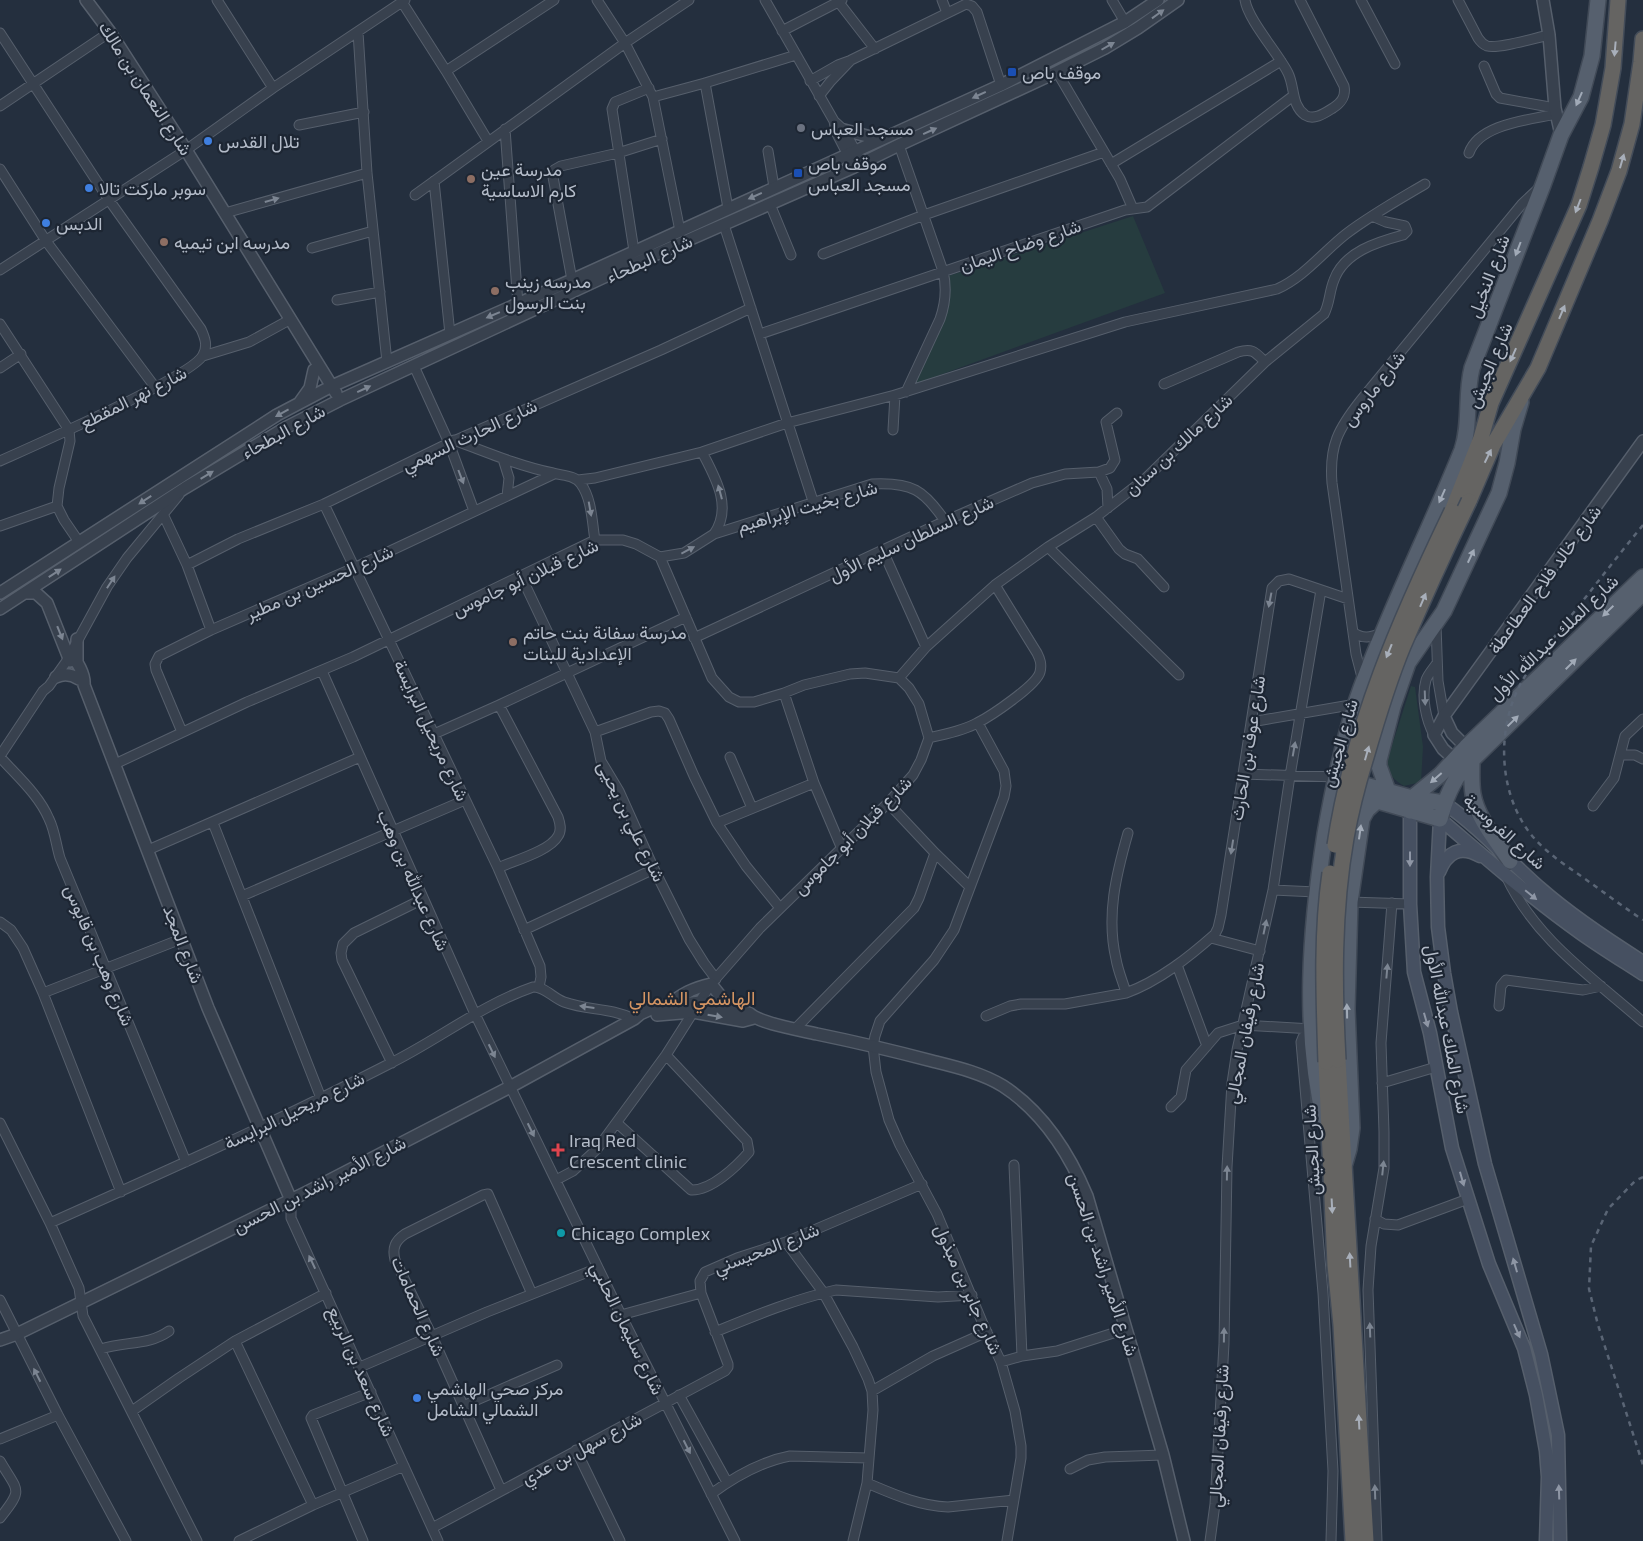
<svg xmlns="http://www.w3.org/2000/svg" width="1643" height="1541" font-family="'Exo 2',Vazirmatn,sans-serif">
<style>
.green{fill:#263c3f}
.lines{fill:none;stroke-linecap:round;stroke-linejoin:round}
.minor-casing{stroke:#565f6c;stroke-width:11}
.tertiary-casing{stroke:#565f6c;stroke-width:14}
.secondary-casing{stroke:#565f6c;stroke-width:15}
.primary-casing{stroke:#414a57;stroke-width:18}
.trunk-casing{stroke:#434c59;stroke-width:18}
.minor{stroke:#38414e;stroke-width:9}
.tertiary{stroke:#38414e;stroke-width:11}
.secondary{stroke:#465061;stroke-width:12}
.primary{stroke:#56606e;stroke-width:15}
.trunk{stroke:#656462;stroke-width:15}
.rail{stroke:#5a6575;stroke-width:2.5;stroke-dasharray:5 5;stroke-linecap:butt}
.trunk-bridge-casing{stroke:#434c59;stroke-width:18;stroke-linecap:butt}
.trunk-bridge{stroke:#656462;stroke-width:15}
.oneway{fill:#7c8592}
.oneway2{fill:#a8afba}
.oneway3{fill:#a1aab7}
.oneway4{fill:#8e96a5}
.transit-dot{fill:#1a4fb4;stroke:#1d2633;stroke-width:2}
.worship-dot{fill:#6b7280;stroke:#1d2633;stroke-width:2}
.shop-dot{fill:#3f7fe0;stroke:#1d2633;stroke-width:2}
.education-dot{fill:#8d6e63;stroke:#1d2633;stroke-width:2}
.health-dot{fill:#e0444e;stroke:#1d2633;stroke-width:2}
.culture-dot{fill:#0f9aa8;stroke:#1d2633;stroke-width:2}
.labels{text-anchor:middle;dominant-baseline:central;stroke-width:4.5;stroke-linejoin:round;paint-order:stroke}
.poi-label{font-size:18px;fill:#b4bcc9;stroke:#1d2633;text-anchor:start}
.street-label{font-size:18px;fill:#b4bcc9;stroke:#1d2633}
.neighbourhood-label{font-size:19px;fill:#d59563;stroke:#1d2633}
</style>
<rect width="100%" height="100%" fill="#242f3e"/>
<!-- green -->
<path class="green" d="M1133 216 1165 293 907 387 940 327 948 276Z
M1411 686 1415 687 1423 747 1421 782 1404 786C1394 780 1389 775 1386 764Z"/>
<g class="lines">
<defs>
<path id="minor" d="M217 0 273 88
M597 0 625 43 653 97 680 231
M765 0 834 121 844 130 862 163
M837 0 875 49
M942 0 947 13
M1112 0 1125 22
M1245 0C1248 20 1278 53 1288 73 1295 87 1291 105 1305 115 1314 121 1325 113 1333 108 1342 102 1346 96 1344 86L1300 0
M1361 0 1395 64
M1458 0 1478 38C1480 41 1482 44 1487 46 1499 49 1535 38 1549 35
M402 2 446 71 488 141
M782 31 842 0
M358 32 367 173 387 362
M0 33 109 200 201 329C205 338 208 346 203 355 193 376 31 447 0 461
M1484 66 1496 94 1500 98 1555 108
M446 71 554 0
M1057 72 1120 179 1133 209
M810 81 838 65 849 61
M705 83 728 208
M819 96 830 82 851 60 966 4 972 6 977 12 1001 85
M653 97 705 83 796 55
M0 106 110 32
M834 121 836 132 854 167
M299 125 364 112
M505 129 518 304
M899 145 943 271C947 288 946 302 940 319L906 392
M768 151 774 187
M1469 153C1479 124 1529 120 1556 114
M1111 164 1281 61
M0 169 46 241 155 387
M434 181 450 334
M415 195 625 43 689 0
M770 204 791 255
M225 213 367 173
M724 225 813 501
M312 248 373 231
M634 251 612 109 615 102 649 88
M823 254 924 215 1104 152
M0 270 186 150 273 88 405 0
M572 280 553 177 554 170 561 166 618 153 662 139
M337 300 380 292
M0 324 69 430 70 441 59 488 57 506 64 520 79 542
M760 334 1125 210 1147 207 1293 96
M203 356 249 342 291 319
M414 366 449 443 474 511
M0 368 21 354
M1164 384 1238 352C1253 348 1255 352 1265 362
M893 430 895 395
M454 440C486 452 519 466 553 473 563 476 575 475 581 484 592 499 592 523 595 540
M702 452C715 477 733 507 714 534
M503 459 509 478 507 496
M1099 472 1107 489 1108 508
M578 480 595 478 702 452 787 423 895 395 1125 322 1277 289C1304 277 1323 252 1346 234 1371 215 1398 200 1425 184
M324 504 498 868 540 966 541 977 539 987
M163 514 187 565 211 630
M1096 517 1119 549 1125 554 1138 559 1164 587
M0 526 57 506
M1048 547 1179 675
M883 551 926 647
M660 557 684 553 714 534 872 484C912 482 924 490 945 521
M187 565 238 539 324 504 449 443 661 350 751 308
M521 576 595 732 601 761 619 791 654 869 689 939 704 963 716 979
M1436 625 1438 681 1444 716
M1353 632C1363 640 1371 637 1383 633
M694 638 945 521 1032 483 1065 474 1099 472 1110 468 1115 460 1106 422 1117 413
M322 671 475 1014 621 1315 735 1541
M899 678 926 647 995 585 1048 547 1096 517 1146 478 1265 362 1324 314C1330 303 1329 292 1334 280 1344 252 1377 242 1403 235L1407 231 1405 226 1386 222 1372 216
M1363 681 1356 654 1332 483C1329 446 1338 429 1361 400L1522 204 1539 188
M784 693 814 783 842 849
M1251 722 1356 704
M978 723 1004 771 1006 786 1004 797 954 930 934 960 880 1021 875 1036 873 1046 876 1072 889 1120 900 1145 937 1214 983 1324 1001 1362 1015 1411 1021 1446V1458L1007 1541
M182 732 156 670 155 664 159 656 211 630 356 567 554 474
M595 732 651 712 659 711 665 713 669 719 694 776 717 823 746 866 780 908
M434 734 499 705 686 617
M1434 735C1426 720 1421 697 1426 680 1428 674 1433 669 1437 663
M929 738C945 734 963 731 977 723 991 716 1037 685 1040 672 1042 664 1040 659 1037 653L995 585
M1621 755H1635L1643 759
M0 756 43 691 49 686 66 662 107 587 127 558 179 495
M0 757C17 776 39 795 49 819 55 831 56 845 60 858L186 1162
M730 757 752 808
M115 764 247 702 353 657 595 540H623L636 544 660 557 712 678 729 697 739 702H754L784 693 804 685 850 674 865 673 899 678 909 688 919 704 929 738 921 760 913 775 888 803 760 928 711 984 666 1055 597 1149 573 1171 556 1180
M1243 774 1336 777
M888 803 935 853 970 887
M1593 806 1614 778 1625 736 1643 719
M213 823 321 1098
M717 823 814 783
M148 850 360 757
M498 868C513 861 550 851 558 836 562 830 560 823 558 817L499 705
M1506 876C1535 939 1592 977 1643 1022
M1273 890 1316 892
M242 896 465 800
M1350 902 1410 904
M0 922 11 930 23 948 43 993 121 1192
M524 930 654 869
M1211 938 1260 951
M1177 965 1207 1046
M43 993 181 939
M1126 993C1123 982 1118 971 1116 959 1106 916 1116 875 1128 833
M1499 1006 1501 986 1506 980 1583 990 1601 986
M986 1016 1010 1006 1021 1004H1065L1126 993C1159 981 1189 957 1215 934L1218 928 1221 915 1272 588 1279 581 1289 579 1348 599
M795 1029 914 908 919 898 935 853
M1312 1033 1303 1037 1301 1042 1323 1293 1333 1471 1331 1541
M392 1063 342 960 341 953 343 944 354 933 423 899
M1382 1083 1436 1067
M1171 1107 1181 1097 1186 1070 1218 1033 1243 1025 1312 1029
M0 1123 50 1223 79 1288 83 1316 197 1541
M617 1123 691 1190C711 1191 737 1166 749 1152L747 1141 666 1055
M1014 1165 1022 1356
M291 1200V1218L438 1541
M1375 1219 1384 1224 1398 1225 1468 1199
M50 1223C164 1172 278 1121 389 1064 438 1040 481 1005 533 987 544 986 553 998 564 1002 589 1011 609 1007 634 1019
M786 1242 823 1292 853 1347 868 1379 872 1391 873 1410 867 1483 853 1541
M0 1300 58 1415 126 1541
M621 1315 701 1293
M715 1332C754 1316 795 1299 836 1290L938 1297 972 1295
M235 1341 313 1505
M101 1349C125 1341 148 1346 169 1331
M1001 1362 1022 1356 1057 1351 1126 1329
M360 1367 487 1312 598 1268
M872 1391 933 1356 987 1332
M679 1395 727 1482
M463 1406 557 1365
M132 1411 179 1378 235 1341 326 1293
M0 1439 58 1415
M576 1450 620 1541
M0 1461C18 1492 24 1488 0 1518
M1070 1469 1088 1460 1105 1457 1163 1455
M867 1483C893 1494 919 1506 948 1507L1014 1500
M501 1490 432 1336 395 1260C392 1248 395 1241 405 1234L483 1195 488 1194 532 1294
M711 1494C733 1478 763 1461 790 1456L869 1458
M432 1528 725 1371 728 1367V1364L701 1293 700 1281 705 1272 737 1258 786 1242 922 1184
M239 1541 313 1505 404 1466
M363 1541 311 1418 313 1415 371 1392
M1210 1541 1215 1504 1224 1344 1227 1167 1232 1083 1237 1050 1273 890 1290 776 1321 590
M1377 1541 1368 1290 1371 1246 1384 1168V1132L1381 1043 1392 903"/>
<path id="tertiary" d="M86 0 110 32 186 150 336 393
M1543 0 1549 35 1555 108 1561 135
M844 130 867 136 884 137
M300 402 310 388 314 370
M0 593 277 415 332 386 572 280 1001 85 1125 22 1158 0
M26 593H36L47 603 70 661
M0 609 185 488 285 428 340 400 602 278 854 167 899 145 1057 72 1105 48 1138 28 1178 0
M69 654C77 659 85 675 84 685L208 1008 291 1200
M77 663V639
M56 677C64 673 71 674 79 679
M1444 716 1452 733 1466 747
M1454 759 1443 749 1434 735 1444 716 1643 441
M667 1006C682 994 693 988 711 984L730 1008
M657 1015 693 1012 743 1021 754 1018
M0 1340 17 1334 307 1192 510 1087 634 1019 640 1014 653 1008 700 1002 749 1013C760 1024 801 1030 817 1034 856 1042 894 1051 932 1061 956 1067 982 1073 1003 1086 1043 1112 1069 1153 1087 1196L1163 1455 1184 1541"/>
<path id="secondary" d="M1444 803C1479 827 1509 861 1541 889 1573 917 1608 940 1643 962
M1410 811V904L1414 972 1430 1033 1452 1148 1489 1264 1524 1348 1536 1395 1546 1451 1548 1477 1546 1541
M1440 819 1437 877 1438 927 1444 973 1451 1012 1485 1164 1541 1354 1553 1411 1558 1435 1560 1541
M1440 819C1486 858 1532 899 1582 934 1602 948 1623 961 1643 974
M1439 872C1447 852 1460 845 1480 856"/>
<path id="primary" d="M1472 759C1472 770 1471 782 1473 794 1477 818 1497 841 1510 861
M1347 780 1412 798 1444 803
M1343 791 1440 819C1445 800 1451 784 1463 769L1643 593
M1388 791 1379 766V760L1393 706 1408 663 1444 611 1499 493 1507 463 1513 429 1521 402
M1410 811 1412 798 1440 775 1466 747 1643 577
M1325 1124C1302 1029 1310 930 1325 834 1334 782 1345 729 1364 680 1393 602 1431 527 1462 450 1471 424 1465 395 1472 368L1543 185 1561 135 1581 97 1592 56 1598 0
M1345 1163 1349 1149 1352 1128 1347 1009 1350 902 1362 819 1367 810 1378 800"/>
<path id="trunk" d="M1469 501 1493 445 1538 368 1600 221 1619 171 1632 124 1641 62 1643 39
M1452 511 1481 438 1491 403 1579 205 1591 167 1603 125 1613 68 1618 0
M1338 1060 1366 1541
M1326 1062 1335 1265 1341 1325 1353 1541"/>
</defs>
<!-- minor casing -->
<use href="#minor" class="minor-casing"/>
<!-- tertiary casing -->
<use href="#tertiary" class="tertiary-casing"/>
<!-- secondary casing -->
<use href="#secondary" class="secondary-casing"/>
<!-- primary casing -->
<use href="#primary" class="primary-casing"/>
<!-- trunk casing -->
<use href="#trunk" class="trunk-casing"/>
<!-- minor -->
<use href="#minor" class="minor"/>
<!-- tertiary -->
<use href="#tertiary" class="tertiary"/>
<!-- secondary -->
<use href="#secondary" class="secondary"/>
<!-- primary -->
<use href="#primary" class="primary"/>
<!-- trunk -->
<use href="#trunk" class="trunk"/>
<!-- rail -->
<path class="rail" d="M1643 525C1616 558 1590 592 1563 626 1547 647 1528 667 1517 691 1496 737 1500 799 1534 838 1547 853 1565 865 1581 876 1602 891 1622 906 1643 920
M1643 1177 1635 1181 1608 1209 1591 1246 1589 1289 1598 1325 1643 1465"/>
<defs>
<path id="trunk-bridge" d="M1335 845C1353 726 1400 619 1452 511
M1338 1060C1334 986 1333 912 1346 838 1351 810 1358 783 1366 757 1377 719 1388 682 1403 646 1424 597 1446 549 1469 501
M1326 1062C1324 999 1321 936 1330 873"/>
</defs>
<!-- trunk-bridge casing -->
<use href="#trunk-bridge" class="trunk-bridge-casing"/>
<!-- trunk-bridge -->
<use href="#trunk-bridge" class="trunk-bridge"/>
</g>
<!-- one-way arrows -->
<defs><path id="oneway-solid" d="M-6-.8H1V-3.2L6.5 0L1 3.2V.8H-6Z" transform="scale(1.25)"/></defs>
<g class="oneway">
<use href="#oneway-solid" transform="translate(1158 14) rotate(-36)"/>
<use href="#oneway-solid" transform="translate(1108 46) rotate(-30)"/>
<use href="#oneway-solid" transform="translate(979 95) rotate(155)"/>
<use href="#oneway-solid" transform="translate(930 131) rotate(-24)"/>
<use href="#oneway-solid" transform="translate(755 196) rotate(156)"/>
<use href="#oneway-solid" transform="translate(272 200) rotate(-16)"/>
<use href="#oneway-solid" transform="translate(493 315) rotate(157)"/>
<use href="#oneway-solid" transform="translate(364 389) rotate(-25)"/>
<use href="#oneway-solid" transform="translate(282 413) rotate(151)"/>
<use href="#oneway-solid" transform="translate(207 475) rotate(-31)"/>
<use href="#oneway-solid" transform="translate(461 477) rotate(69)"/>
<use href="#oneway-solid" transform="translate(720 492) rotate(-105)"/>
<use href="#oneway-solid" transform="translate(145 500) rotate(147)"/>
<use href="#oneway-solid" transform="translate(590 509) rotate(80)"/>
<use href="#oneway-solid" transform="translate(688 550) rotate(-28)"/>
<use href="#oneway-solid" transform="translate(55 573) rotate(-33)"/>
<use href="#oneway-solid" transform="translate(111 582) rotate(-57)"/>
<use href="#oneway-solid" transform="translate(1270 600) rotate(101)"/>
<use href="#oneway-solid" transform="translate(60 633) rotate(68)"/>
<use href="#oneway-solid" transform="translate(1425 698) rotate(88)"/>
<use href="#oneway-solid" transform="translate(1294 749) rotate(-80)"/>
<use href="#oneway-solid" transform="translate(1232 847) rotate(99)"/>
<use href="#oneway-solid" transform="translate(1265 927) rotate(-78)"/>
<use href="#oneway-solid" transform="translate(1387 971) rotate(-85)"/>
<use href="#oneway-solid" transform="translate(587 1007) rotate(-172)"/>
<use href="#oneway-solid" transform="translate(715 1016) rotate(10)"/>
<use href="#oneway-solid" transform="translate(492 1051) rotate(64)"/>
<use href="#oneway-solid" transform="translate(531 1130) rotate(64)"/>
<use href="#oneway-solid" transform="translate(1383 1168) rotate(-84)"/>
<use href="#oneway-solid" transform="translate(1227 1173) rotate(-89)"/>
<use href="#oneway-solid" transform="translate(312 1262) rotate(-115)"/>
<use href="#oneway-solid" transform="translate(1370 1330) rotate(-92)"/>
<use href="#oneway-solid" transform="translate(1224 1335) rotate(-89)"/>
<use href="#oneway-solid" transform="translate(37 1375) rotate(-117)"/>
<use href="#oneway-solid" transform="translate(687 1447) rotate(63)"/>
<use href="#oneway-solid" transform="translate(1375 1492) rotate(-92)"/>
</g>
<g class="oneway2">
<use href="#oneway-solid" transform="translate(1615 49) rotate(95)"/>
<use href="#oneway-solid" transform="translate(1622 161) rotate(-74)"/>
<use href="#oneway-solid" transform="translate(1578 206) rotate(111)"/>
<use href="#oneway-solid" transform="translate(1562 312) rotate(-67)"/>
<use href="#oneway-solid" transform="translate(1513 355) rotate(114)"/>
<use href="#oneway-solid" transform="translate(1488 456) rotate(-64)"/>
<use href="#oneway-solid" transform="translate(1423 600) rotate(-67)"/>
<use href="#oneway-solid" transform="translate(1389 651) rotate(112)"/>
<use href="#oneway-solid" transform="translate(1367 753) rotate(-74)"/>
<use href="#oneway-solid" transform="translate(1332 1206) rotate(87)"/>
<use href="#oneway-solid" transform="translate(1350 1260) rotate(-93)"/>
<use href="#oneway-solid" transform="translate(1359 1422) rotate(-93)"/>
</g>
<g class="oneway3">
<use href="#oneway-solid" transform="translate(1579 99) rotate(114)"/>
<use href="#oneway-solid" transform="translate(1518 249) rotate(111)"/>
<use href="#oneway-solid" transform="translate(1442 496) rotate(114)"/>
<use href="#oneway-solid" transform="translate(1471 556) rotate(-65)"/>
<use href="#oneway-solid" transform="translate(1608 611) rotate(136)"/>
<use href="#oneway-solid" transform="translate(1571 664) rotate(-45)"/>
<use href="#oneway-solid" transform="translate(1513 721) rotate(-44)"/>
<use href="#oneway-solid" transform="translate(1436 778) rotate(139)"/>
<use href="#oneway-solid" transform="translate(1360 832) rotate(-82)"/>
<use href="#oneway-solid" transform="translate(1347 1011) rotate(-91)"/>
</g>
<g class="oneway4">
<use href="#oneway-solid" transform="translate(1410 859) rotate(90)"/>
<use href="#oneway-solid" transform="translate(1531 895) rotate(39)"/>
<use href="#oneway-solid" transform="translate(1426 1020) rotate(74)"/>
<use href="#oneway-solid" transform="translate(1462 1179) rotate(74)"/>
<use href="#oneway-solid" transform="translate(1515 1265) rotate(-106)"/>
<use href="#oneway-solid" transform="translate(1517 1331) rotate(66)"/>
<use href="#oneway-solid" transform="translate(1559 1492) rotate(-92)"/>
</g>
<!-- markers -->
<g class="transit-dot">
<rect x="1007" y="67" width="10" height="10" rx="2.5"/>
<rect x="793" y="168" width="10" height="10" rx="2.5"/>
</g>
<circle class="worship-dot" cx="801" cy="128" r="5"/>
<g class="shop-dot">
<circle cx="208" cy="141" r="5"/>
<circle cx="89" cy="188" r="5"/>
<circle cx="46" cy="223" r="5"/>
<circle cx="417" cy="1398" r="5"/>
</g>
<g class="education-dot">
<circle cx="471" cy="179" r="5"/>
<circle cx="164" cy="242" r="5"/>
<circle cx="495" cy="291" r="5"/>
<circle cx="513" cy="642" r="5"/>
</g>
<path class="health-dot" d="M555.5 1142.5h5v5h5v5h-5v5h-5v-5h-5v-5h5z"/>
<circle class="culture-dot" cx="561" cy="1233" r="5"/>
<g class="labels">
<!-- poi labels -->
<g class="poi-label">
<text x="1022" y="72">موقف باص</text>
<text x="811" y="128">مسجد العباس</text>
<text x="218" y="141">تلال القدس</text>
<text x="808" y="163">موقف باص<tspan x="808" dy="21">مسجد العباس</tspan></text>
<text x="481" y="169">مدرسة عين<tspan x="481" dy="21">كارم الاساسية</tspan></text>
<text x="99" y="188">سوبر ماركت تالا</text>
<text x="56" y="223">الدبس</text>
<text x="174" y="242">مدرسه ابن تيميه</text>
<text x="505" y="281">مدرسه زينب<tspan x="505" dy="21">بنت الرسول</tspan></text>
<text x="523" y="632">مدرسة سفانة بنت حاتم<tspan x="523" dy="21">الإعدادية للبنات</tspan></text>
<text x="569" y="1140">Iraq Red<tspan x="569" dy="21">Crescent clinic</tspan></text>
<text x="571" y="1233">Chicago Complex</text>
<text x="427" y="1388">مركز صحي الهاشمي<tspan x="427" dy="21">الشمالي الشامل</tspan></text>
</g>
<!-- street labels -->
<g class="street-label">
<text transform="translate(146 88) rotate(57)">شارع النعمان بن مالك</text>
<text transform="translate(1020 245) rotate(-19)">شارع وضاح اليمان</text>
<text transform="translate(649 258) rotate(-24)">شارع البطحاء</text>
<text transform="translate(1488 276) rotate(-69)">شارع النخيل</text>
<text transform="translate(1489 365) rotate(-67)">شارع الجيش</text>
<text transform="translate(1373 388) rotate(-52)">شارع ماروس</text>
<text transform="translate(133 397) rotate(-27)">شارع نهر المقطع</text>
<text transform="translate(283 431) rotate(-29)">شارع البطحاء</text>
<text transform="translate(469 435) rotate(-25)">شارع الحارث السهمي</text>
<text transform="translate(1178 444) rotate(-43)">شارع مالك بن سنان</text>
<text transform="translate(807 506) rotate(-16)">شارع بخيت الإبراهيم</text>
<text transform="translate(911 538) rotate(-25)">شارع السلطان سليم الأول</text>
<text transform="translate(525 577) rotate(-25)">شارع قبلان أبو جاموس</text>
<text transform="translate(1544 579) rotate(-54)">شارع خالد فلاح العطاعطة</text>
<text transform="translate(319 582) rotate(-24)">شارع الحسين بن مطير</text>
<text transform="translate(1553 637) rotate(-44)">شارع الملك عبدالله الأول</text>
<text transform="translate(432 730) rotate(65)">شارع مريحيل البرايسة</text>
<text transform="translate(1339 743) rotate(-74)">شارع الجيش</text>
<text transform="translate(1247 748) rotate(-81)">شارع عوف بن الحارث</text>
<text transform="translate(632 821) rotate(64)">شارع علي بن يحيى</text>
<text transform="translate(1505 831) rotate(42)">شارع الفروسية</text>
<text transform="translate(852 835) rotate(-45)">شارع قبلان أبو جاموس</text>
<text transform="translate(414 880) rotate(66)">شارع عبدالله بن وهب</text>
<text transform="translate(184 944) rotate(69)">شارع المجد</text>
<text transform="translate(100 955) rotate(67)">شارع وهب بن قابوس</text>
<text transform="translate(1448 1029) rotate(79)">شارع الملك عبدالله الأول</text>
<text transform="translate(1244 1033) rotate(-79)">شارع رفيفان المجالي</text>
<text transform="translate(294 1110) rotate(-26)">شارع مريحيل البرايسة</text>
<text transform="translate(1311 1150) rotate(-93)">شارع الجيش</text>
<text transform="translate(319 1184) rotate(-27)">شارع الأمير راشد بن الحسن</text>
<text transform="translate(766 1248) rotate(-21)">شارع المحيسني</text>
<text transform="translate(1104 1264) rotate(72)">شارع الأمير راشد بن الحسن</text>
<text transform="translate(969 1289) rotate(66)">شارع جابر بن مبذول</text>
<text transform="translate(419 1306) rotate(66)">شارع الحمامات</text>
<text transform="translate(628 1328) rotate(64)">شارع سليمان الحلبي</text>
<text transform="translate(362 1371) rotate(66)">شارع سعد بن الربيع</text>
<text transform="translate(1218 1436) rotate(-87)">شارع رفيفان المجالي</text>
<text transform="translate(581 1448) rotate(-28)">شارع سهل بن عدي</text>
</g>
<!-- neighbourhood labels -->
<g class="neighbourhood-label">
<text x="692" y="997">الهاشمي الشمالي</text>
</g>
</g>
</svg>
